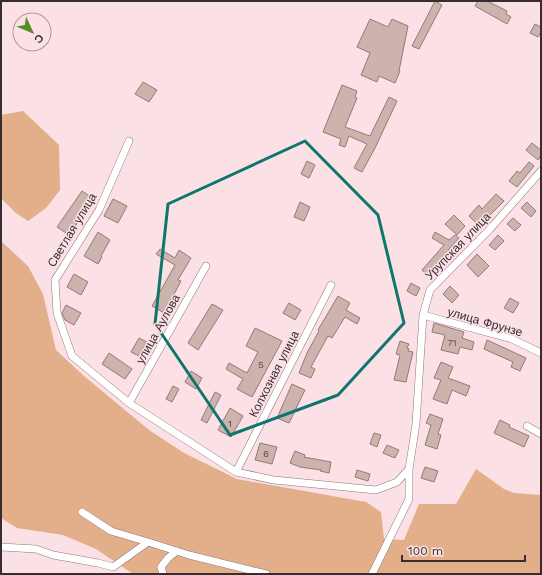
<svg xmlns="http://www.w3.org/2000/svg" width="542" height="575" font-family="'Work Sans',sans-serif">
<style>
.green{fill:#e2af8a}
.building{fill:#ccb3ae;stroke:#927b76}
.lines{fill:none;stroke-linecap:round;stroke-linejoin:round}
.minor-casing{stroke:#8f777b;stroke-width:8}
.minor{stroke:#fff;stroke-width:7}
.marked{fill:none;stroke:#0f766e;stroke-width:3;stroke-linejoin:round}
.labels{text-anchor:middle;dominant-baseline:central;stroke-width:3;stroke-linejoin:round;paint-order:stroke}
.number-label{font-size:10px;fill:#5c4e4f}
.street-label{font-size:12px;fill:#372d2f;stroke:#fbe0e5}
</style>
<rect width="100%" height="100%" fill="#fbe0e5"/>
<!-- green -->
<path class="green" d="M23 111 59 145 60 190 46 208 28 221 16 213 1 198V115Z
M1 241 28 266 43 294 56 350 84 376 149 430 184 453 237 479 366 502 381 512 384 539 404 540 419 504H456L476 469 504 489 514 493 541 495V574H133L96 549 63 535 17 528 1 518Z"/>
<!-- building -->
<path class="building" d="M435 1 442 5 419 49 412 46Z
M478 1H487L507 11 506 14 511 17 507 24 475 6Z
M370 19 388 27 392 19 408 26 399 71H400L395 83 379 76 377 82 361 75 370 53 357 47Z
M535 24 541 27V32L538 37 530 33Z
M143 82 157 90 149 102 135 94Z
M342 85 357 91 355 97 357 98 345 127 370 136 389 97 397 101 375 148 362 172 354 168 367 144 349 136 345 147 339 145 341 139 323 132Z
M532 143 541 150V155L538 160 526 150Z
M307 161 315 165 309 178 301 174Z
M529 162 534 166 517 187 509 181 517 171 520 173Z
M82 191 94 199 69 235 57 227Z
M496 194 504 201 479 226 469 216 479 205 482 209Z
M113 199 127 206 118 223 104 216Z
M300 202 310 207 304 221 294 217Z
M527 202 536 211 531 217 521 208Z
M454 215 465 226 457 235 445 224Z
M513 218 521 225 515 231 507 224Z
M98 232 110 240 101 256 102 257 98 264 84 256Z
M435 232 449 240 455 235 459 238 448 250 451 254 435 269 436 270 429 277 422 270 444 245 432 238Z
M498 235 504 241 495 250 489 245Z
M160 249 175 258 179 250 191 258 178 280 181 281 164 313 152 306 175 265 156 254Z
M477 254 489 266 478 277 467 265Z
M74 274 88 282 81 295 67 287Z
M411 283 420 288 416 296 407 291Z
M450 286 459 295 452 303 443 294Z
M338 296 350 303 346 310 360 318 357 324 345 317 332 338 328 336 311 367 315 369 311 378 299 373 307 353 319 331 318 330Z
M510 298 519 303 513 313 504 308Z
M289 303 301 310 295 320 283 313Z
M212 304 223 310 198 350 188 343Z
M66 305 81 313 74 325 65 320 62 313Z
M434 323 464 332 462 338 474 342 472 350 460 347 458 354 441 350 445 335 432 332Z
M255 328 282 341 252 397 237 389 243 379 226 369 229 363 247 373 258 352 246 346Z
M139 338 147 342 139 356 131 352Z
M487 340 526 358 520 371 511 367 513 362 484 349Z
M400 341 409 344 407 348 409 349 408 351 413 352 406 382 394 380 400 355 396 354Z
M109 353 132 369 125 379 102 364Z
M441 362 453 367 448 378 470 386 466 396 452 390 447 404 433 399 441 380 434 378Z
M191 371 202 378 196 389 185 382Z
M292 384 305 390 289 423 277 418Z
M173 386 179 389 172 402 166 399Z
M215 392 221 395 207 423 201 420Z
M230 408 243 416 231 437 218 430Z
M430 414 443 419 438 434 441 435 437 449 425 445 431 425 426 423Z
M500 420 510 425 509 427 529 436 524 447 494 433Z
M374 433 381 435 377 447 370 444Z
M260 443 277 447 272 464 255 460Z
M387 445 399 450 395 458 383 453Z
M295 451 305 455 304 457 331 462 329 473 320 471 321 470 300 467 290 463Z
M425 467 438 471 434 482 421 478Z
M357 470 370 474 368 481 355 477Z"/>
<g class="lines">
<defs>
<path id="minor" d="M129 141 99 210 55 280 57 313 72 356 129 403 236 472 274 480 376 490 397 482 409 469
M423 315 512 339 541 353
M129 403 206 266
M527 426 541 434
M236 472 331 285
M82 512 111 531 148 542
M1 547 36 549 53 555 98 563 113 567 148 542 189 555 266 574
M163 574 161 567 168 558 177 551
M372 574 409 499V469L416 424 423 315 430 290 490 229 541 171"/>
</defs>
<!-- minor casing -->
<use href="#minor" class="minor-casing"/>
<!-- minor -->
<use href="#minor" class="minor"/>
</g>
<!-- marked area -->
<path class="marked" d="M305 141 378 215 404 323 338 395 230 435 155 324 168 204Z"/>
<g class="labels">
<!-- number labels -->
<g class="number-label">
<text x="452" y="342">71</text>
<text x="261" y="364">5</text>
<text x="230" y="423">1</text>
<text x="266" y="453">6</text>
</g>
<!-- street labels -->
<g class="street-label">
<text transform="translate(72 230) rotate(-59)">Светлая улица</text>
<text transform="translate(458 246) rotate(-46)">Урупская улица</text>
<text transform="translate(485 322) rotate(16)">улица Фрунзе</text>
<text transform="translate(158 329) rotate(-61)">улица Аулова</text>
<text transform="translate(274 374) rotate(-63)">Колхозная улица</text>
</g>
</g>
<!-- border -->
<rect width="542" height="575" fill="none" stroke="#372d2f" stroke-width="4"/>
<!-- north arrow -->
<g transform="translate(32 32) rotate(134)"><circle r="19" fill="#fbe0e5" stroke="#ad989c"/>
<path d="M0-3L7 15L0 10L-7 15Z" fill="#568c26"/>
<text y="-6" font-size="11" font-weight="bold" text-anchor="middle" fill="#372d2f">С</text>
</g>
<!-- scale -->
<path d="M402 555v6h123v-6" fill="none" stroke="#372d2f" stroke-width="2"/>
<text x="408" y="555" font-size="12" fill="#372d2f" stroke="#fbe0e5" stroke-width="3" paint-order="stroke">100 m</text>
</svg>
